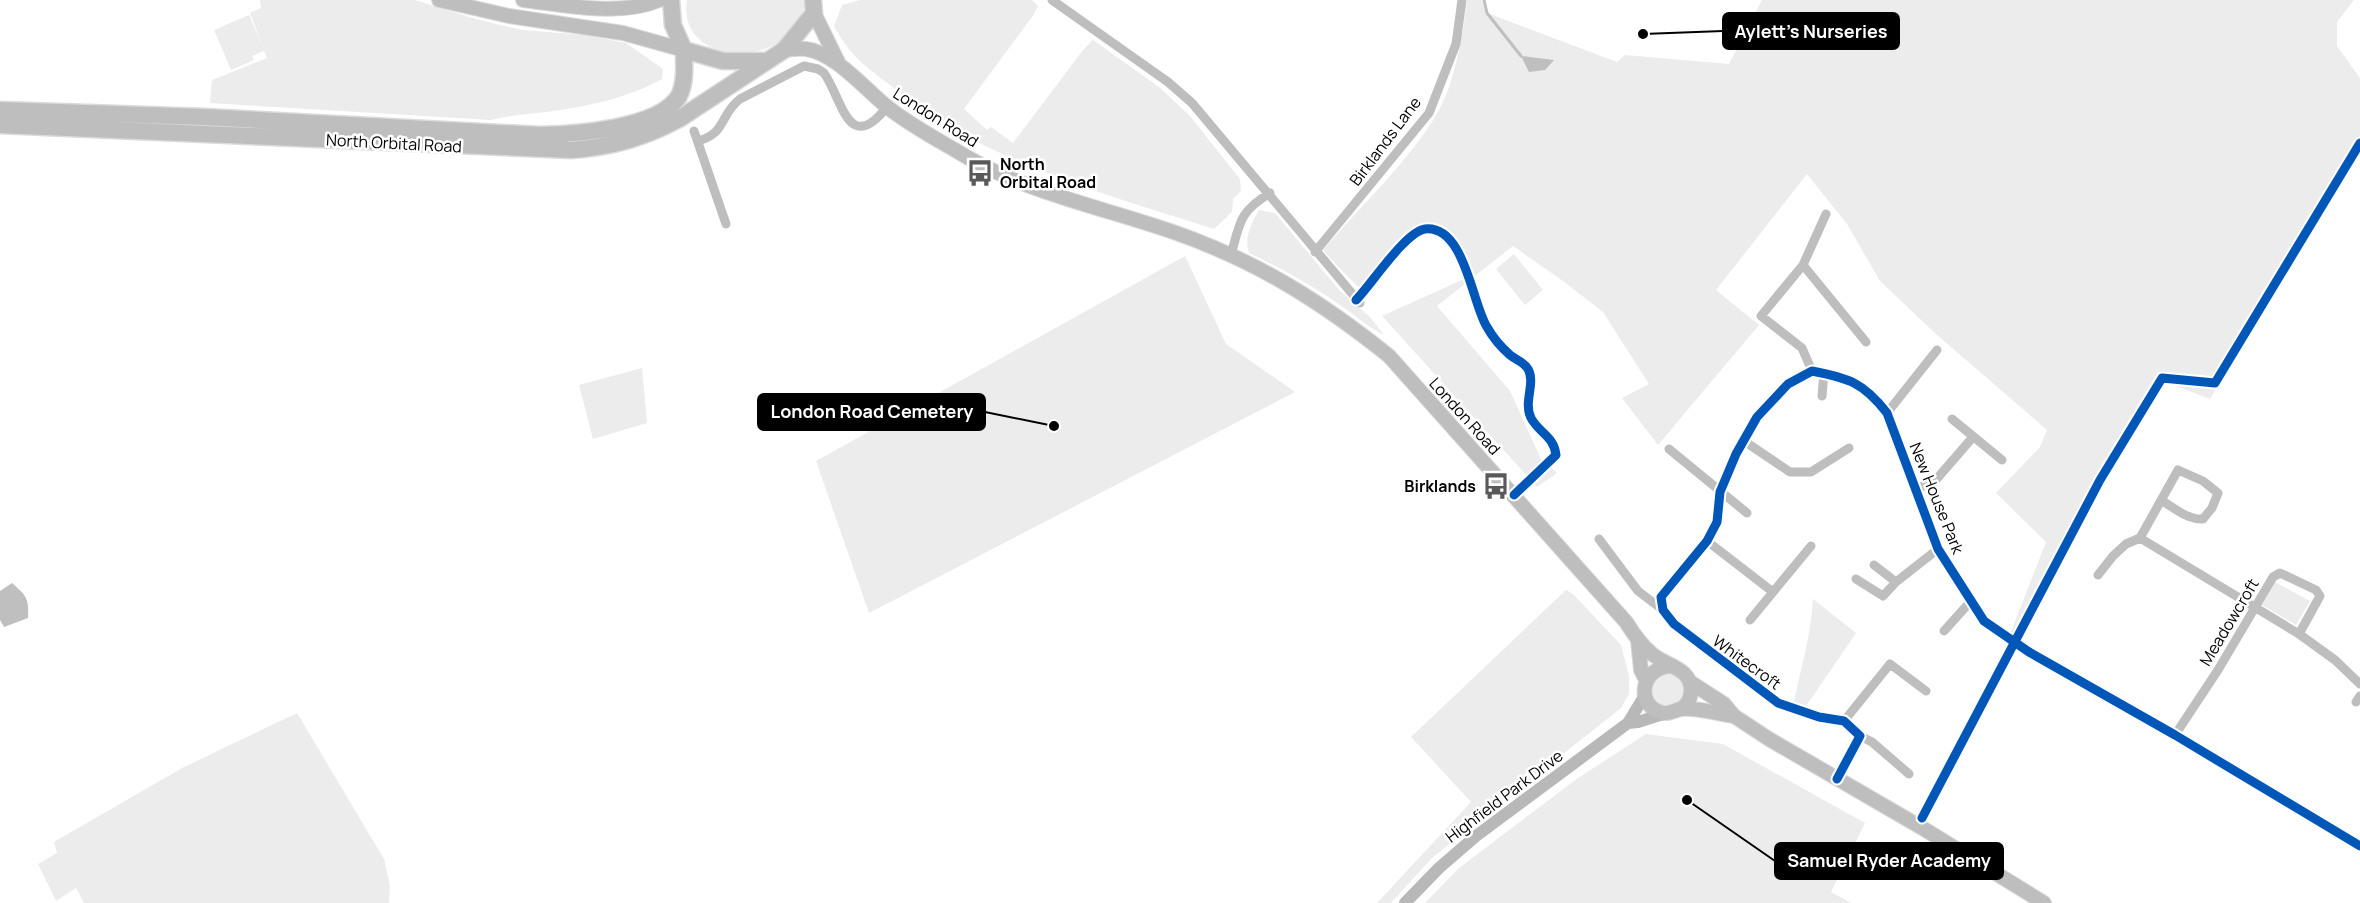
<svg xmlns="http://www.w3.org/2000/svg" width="2360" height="903" font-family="Manrope,sans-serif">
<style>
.green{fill:#ececec}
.water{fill:#bfbfbf}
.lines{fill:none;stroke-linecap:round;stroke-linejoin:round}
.stream{stroke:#bfbfbf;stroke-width:3}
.primary-casing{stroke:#dbdbdb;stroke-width:16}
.highway-casing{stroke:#dbdbdb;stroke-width:19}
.street{stroke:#bebebe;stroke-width:9}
.secondary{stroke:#b8b8b8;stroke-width:12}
.primary{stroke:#bebebe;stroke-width:14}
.highway{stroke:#bebebe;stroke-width:16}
.cycleway-casing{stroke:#fff;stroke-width:13}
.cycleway{stroke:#0057b8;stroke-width:9}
.labels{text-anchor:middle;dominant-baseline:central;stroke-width:5;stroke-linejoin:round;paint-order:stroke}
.street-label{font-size:16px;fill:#000;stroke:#fff}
.poi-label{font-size:16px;font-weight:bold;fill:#000;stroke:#fff;text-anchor:start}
.leader{fill:none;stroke:#000;stroke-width:2}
.callout-dot{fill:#000;stroke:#fff;stroke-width:2}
.callout{fill:#000;stroke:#000;stroke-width:2}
.callout-label{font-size:18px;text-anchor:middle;font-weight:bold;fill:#fff}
</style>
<rect width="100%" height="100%" fill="#fff"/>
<!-- green -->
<path class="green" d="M260 0H415L476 19 522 30 585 35 626 43 663 69 662 79C628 98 585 107 546 112 527 114 510 115 491 120L210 103 212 80 267 58 264 51 252 56 254 60 231 70 214 30 249 15 262 45 250 13 261 8Z
M687 0H807C801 18 791 36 774 45 738 64 679 50 687 0Z
M860 0H1032L1038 6 1034 14 964 109 987 130 991 127 1013 143 1083 50 1093 40 1159 87 1190 116 1240 179 1241 191 1233 199 1232 212 1214 229C1101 193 984 162 890 85 864 65 850 56 834 26L842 5Z
M1467 0H1482L1487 13 1617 62 1625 55 1729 64 1762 0H2354L2337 22V46L2360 78V144L2210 399 2163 381 2014 635 2009 637 2046 542 1996 493 2040 447 2047 430 1936 334 1880 281 1847 224 1807 174 1716 290 1759 325 1658 445 1622 398 1649 384 1603 312 1563 281 1513 246 1437 306 1510 391 1541 459 1557 473 1537 487 1382 316 1462 280 1472 270C1468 261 1465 252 1460 244 1427 188 1382 262 1360 289 1348 275 1334 264 1323 250 1359 208 1411 159 1438 112 1455 82 1463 34 1467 0Z
M1259 210 1275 213 1340 291 1370 317 1384 335C1364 325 1349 310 1330 298 1304 281 1277 266 1249 253 1244 237 1251 224 1259 210Z
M1514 254 1543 290 1525 305 1496 269Z
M1185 256 1226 344 1295 392 869 613 816 461Z
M642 368 647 423 593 439 579 385Z
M2275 582 2310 601 2296 625 2262 605Z
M1566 590 1573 594 1621 645 1629 676V694L1621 708 1432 858 1391 903H1377L1471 802 1411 737Z
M1813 599 1856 633 1802 712 1793 707C1800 671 1811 636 1813 599Z
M1650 689a17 17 0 1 1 34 0a17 17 0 1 1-34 0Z
M297 713 384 859 390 886 389 903H84L76 888 56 901 38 864 57 853 54 842 182 768Z
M1646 734 1723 744 1865 823 1831 892 1851 903H1425L1459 868 1578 778Z"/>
<!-- water -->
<path class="water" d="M1521 56 1554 60 1545 70 1529 72Z
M12 583C27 596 29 599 28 618L4 627 0 620V591Z"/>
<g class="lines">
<!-- stream -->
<path class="stream" d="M1484 0 1487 13 1521 56"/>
<defs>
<path id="primary" d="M439 0 509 16 623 33 684 50
M523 0C565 5 620 17 659 0
M814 13 838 62
M784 50C791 49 799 48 806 49 835 53 864 88 886 106 907 123 931 136 955 150 1024 193 1103 207 1179 234 1260 263 1323 303 1389 356L1626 622C1634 635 1641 645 1652 654 1666 666 1691 668 1691 690 1691 698 1687 705 1681 709
M1638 641 1641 670 1646 680
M1671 666C1641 667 1634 706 1663 713 1670 714 1675 710 1681 709 1698 707 1717 714 1734 716
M1690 682 1724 704 1734 716 1769 739 1924 829 2044 903"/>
<path id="highway" d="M671 0 673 25 684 50 723 61H764
M0 110 204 117 540 135C575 134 659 129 679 96 686 82 684 65 684 50
M0 125 571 150C611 147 644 138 679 119L784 50 814 13 813 0"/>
</defs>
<!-- primary casing -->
<use href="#primary" class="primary-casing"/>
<!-- highway casing -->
<use href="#highway" class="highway-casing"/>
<!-- street -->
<path class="street" d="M1052 0 1168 82 1192 103 1360 303
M694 131 726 224
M698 141C726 134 720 114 740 99L804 66 818 69 824 73C843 100 848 156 887 107
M1315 252 1429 113 1456 44 1462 0
M1231 255C1240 222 1239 212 1270 193
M1803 265 1826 214
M1356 300C1371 285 1405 232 1425 229 1465 225 1472 304 1487 327 1492 336 1502 348 1510 355 1516 360 1524 362 1528 369 1536 383 1523 402 1531 418 1539 433 1554 436 1556 455L1514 495
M1812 371 1802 348 1761 316 1803 265 1866 342
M1822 396 1824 373
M1887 413 1937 350
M1952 419 2002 460
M1744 441 1790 472H1811L1849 448
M1669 449 1747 513
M1915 489 1934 482 1973 437
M2140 538 2299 634 2335 660 2360 684
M1599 539 1638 591 1663 610
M1707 541 1773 592
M1874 565 1896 582
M2098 575 2113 556 2126 544 2140 538 2178 470 2203 481 2218 493 2212 508 2203 519C2188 520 2174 508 2161 500
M1856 579 1883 596 1896 582 1938 549
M1750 620 1811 546
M1944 631 1971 601
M2356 702 2360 696
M1844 721 1890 664 1926 691
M2175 735 2218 670 2273 577 2280 573 2316 590 2320 596 2299 634
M1860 736 1872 742 1909 774
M1837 779 1860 736 1844 721 1819 717 1778 703 1674 624 1663 610 1661 597 1707 541 1717 522 1720 492 1736 454 1757 417 1788 384 1812 371C1848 378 1863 382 1887 413L1938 549 1984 621 2029 652 2175 735 2360 846"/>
<!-- secondary -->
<path class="secondary" d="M1628 723 1638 722 1666 713
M1405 903 1439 868 1476 836 1628 723 1645 695"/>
<!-- primary -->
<use href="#primary" class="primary"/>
<!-- highway -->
<use href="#highway" class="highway"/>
<defs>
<path id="cycleway" d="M1356 300C1371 285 1405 232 1425 229 1465 225 1472 304 1487 327 1492 336 1502 348 1510 355 1516 360 1524 362 1528 369 1536 383 1523 402 1531 418 1539 433 1554 436 1556 455L1514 495
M1837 779 1860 736 1844 721 1819 717 1778 703 1674 624 1663 610 1661 597 1707 541 1717 522 1720 492 1736 454 1757 417 1788 384 1812 371C1848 378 1863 382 1887 413L1938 549 1984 621 2029 652 2175 735 2360 846
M1922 818 2100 480 2162 378 2215 383 2360 143"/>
</defs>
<!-- cycleway casing -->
<use href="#cycleway" class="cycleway-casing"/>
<!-- cycleway -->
<use href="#cycleway" class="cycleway"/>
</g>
<!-- icons -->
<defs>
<symbol id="bus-bare" viewBox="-9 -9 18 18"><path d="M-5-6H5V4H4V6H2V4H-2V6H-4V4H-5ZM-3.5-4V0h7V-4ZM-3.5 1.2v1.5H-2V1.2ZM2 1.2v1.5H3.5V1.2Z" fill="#595959" stroke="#fff" stroke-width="2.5" paint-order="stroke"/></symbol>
</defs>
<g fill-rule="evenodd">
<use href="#bus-bare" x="961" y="154" width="38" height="38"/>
<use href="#bus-bare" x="1477" y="467" width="38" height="38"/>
</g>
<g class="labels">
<!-- street labels -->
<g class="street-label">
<text transform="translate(936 117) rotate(32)">London Road</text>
<text transform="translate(1385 141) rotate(-53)">Birklands Lane</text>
<text transform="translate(394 143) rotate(3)">North Orbital Road</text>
<text transform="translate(1465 416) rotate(48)">London Road</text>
<text transform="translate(1937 498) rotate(68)">New House Park</text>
<text transform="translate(2229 622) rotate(-59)">Meadowcroft</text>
<text transform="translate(1747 662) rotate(36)">Whitecroft</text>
<text transform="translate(1504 796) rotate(-37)">Highfield Park Drive</text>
</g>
<!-- poi labels -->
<g class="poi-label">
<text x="1000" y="164">North<tspan x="1000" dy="18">Orbital Road</tspan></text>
<text x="1476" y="486" text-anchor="end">Birklands</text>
</g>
</g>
<!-- callouts -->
<path class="leader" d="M1643 34L1723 31M1054 426L985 412M1687 800L1775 861"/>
<g class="callout-dot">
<circle cx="1643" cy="34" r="6"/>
<circle cx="1054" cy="426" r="6"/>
<circle cx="1687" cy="800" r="6"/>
</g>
<g class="callout">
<rect x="1723" y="13" width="176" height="36" rx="6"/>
<rect x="758" y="394" width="227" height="36" rx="6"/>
<rect x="1775" y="843" width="228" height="36" rx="6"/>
</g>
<g class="callout-label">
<text x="1811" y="38">Aylett's Nurseries</text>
<text x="872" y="418">London Road Cemetery</text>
<text x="1889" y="867">Samuel Ryder Academy</text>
</g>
</svg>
